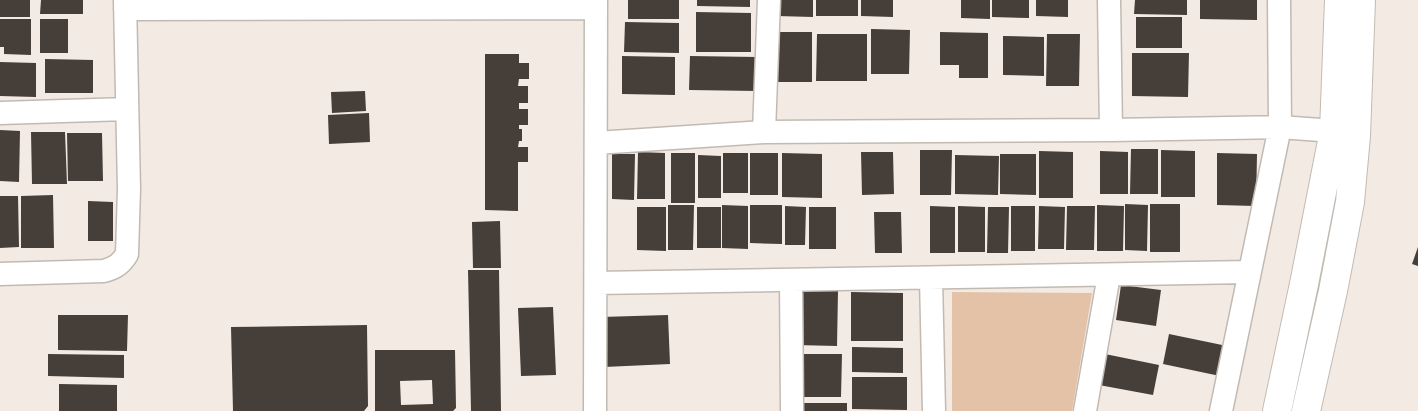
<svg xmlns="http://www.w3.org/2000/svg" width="1418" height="411" font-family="'Zilla Slab',serif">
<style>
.green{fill:#e3c2a7}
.building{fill:#453e39;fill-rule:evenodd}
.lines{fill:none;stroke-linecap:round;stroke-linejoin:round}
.minor-casing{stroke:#c1bab3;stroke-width:25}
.trunk-casing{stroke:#c1bab3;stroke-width:30}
.minor{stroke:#fff;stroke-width:22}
.trunk{stroke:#fff;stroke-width:28}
</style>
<rect width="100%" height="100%" fill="#f3eae4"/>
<!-- green -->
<path class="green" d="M952 292 1092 293 1072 411H952Z"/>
<!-- building -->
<path class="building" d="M0 0H30V17H0Z
M41 0H83V14H40Z
M628 0H679V19H628Z
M697 0H750V7L697 6Z
M777 0H813V17L777 16Z
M816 0H858V16H816Z
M861 0H893V17L861 16Z
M961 0H990V19L961 18Z
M992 0H1029V18L992 17Z
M1036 0H1068V17L1036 16Z
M1135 0H1187V15L1134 14Z
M1200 0H1257V20L1200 19Z
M696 12 751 13V52H696Z
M1136 17H1182V48H1136Z
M0 19H31V55L4 54V47H0Z
M40 19H68V53H40Z
M625 22 679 23V53L624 52Z
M871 29 910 30 909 74H871Z
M778 32H812V82H778Z
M940 32 988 33V78H959V65H940Z
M817 34H867V81H816Z
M1047 34H1080L1079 86H1046Z
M1003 36 1044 37V76L1003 75Z
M1132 53H1189L1188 97 1132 96Z
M485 54H519V63H529V79H519L518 86H528V103H519V109H528V125H519V129H522V141H519L518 147H528V162H518V211L485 210Z
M622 56 675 57V95L622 94Z
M690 56 757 57V91L689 90Z
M45 59 93 60V93H45Z
M0 62 36 63V97L0 96Z
M365 91 366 111 332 113 331 92Z
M369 113 370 142 329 144 328 115Z
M0 130 20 131 19 182 0 181Z
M31 132H65L67 184H32Z
M67 133H102L103 181H68Z
M1131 149H1158V194H1130Z
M920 150H952L951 195H920Z
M1161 150 1195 151V197H1161Z
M1039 151 1073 152V198H1039Z
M1100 151 1128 152V194H1100Z
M638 152 665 153V199H637Z
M861 152H893L894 194 862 195Z
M671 153H695V203H671Z
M723 153H748V193H723Z
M750 153H778V195H750Z
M782 153 822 154V198L782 197Z
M1217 153 1257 154 1256 206 1217 205Z
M612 154H635L634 200 612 199Z
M1000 154H1036V195L1000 194Z
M698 155 721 156V198H698Z
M955 155 999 156 998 195 955 194Z
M53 195 54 248H21V196Z
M0 196H18L19 247 0 248Z
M88 201 113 202V241H88Z
M1125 204 1148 205 1147 251 1125 250Z
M1150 204H1180V252H1150Z
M668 205H694L693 250H668Z
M722 205 748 206V249L722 248Z
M750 205H782V244L750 243Z
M1097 205 1124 206 1123 251H1097Z
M785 206 806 207 805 245H785Z
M930 206 955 207V253H930Z
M958 206 985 207V252H958Z
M1011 206H1035V251H1011Z
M1039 206 1065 207 1064 249H1038Z
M1067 206H1095L1094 250H1066Z
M637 207H666V251L637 250Z
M697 207H721V248H697Z
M809 207H836V249H809Z
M988 207H1009L1008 253H987Z
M874 212H901L902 253H875Z
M500 221 501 268H473L472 222Z
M1418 247V266L1412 264Z
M468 270H499L501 411H471Z
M1121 285 1161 290 1156 326 1116 320Z
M797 290 838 291 837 346 796 345Z
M851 292 903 293V341H851Z
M553 307 556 375 521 376 518 308Z
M58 315H128L127 351 58 350Z
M668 315 670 364 604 367 601 317Z
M367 325 368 406 364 411H233L231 327Z
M1169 334 1227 346 1220 376 1163 364Z
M852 347 903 348V373L852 372Z
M375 350H455L456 408 453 411H375ZM432 380 433 404 401 405 400 381Z
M48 354 124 355V378L48 376Z
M801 354H842L841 397H801Z
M1105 354 1159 365 1153 395 1099 385Z
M852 377H907V410L852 409Z
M59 384 117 385V411H59Z
M801 403H847V411H801Z"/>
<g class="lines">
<defs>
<path id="minor" d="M1109 0 1111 130
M125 9 596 8
M0 113 127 109
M764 132 769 0
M596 143 764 132 1111 130 1280 127 1334 131
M0 274 104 271C115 268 121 264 127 254L129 189 125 0
M931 278 934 411
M791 280 792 411
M596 283 1249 272
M595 411 596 0
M1085 411 1109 275
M1221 411 1280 127 1279 0"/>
<path id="trunk" d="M1277 411 1304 284 1334 131 1339 0
M1306 411 1333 291 1350 202 1356 136 1361 0"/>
</defs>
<!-- minor casing -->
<use href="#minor" class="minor-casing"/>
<!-- trunk casing -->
<use href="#trunk" class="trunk-casing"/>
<!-- minor -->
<use href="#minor" class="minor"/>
<!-- trunk -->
<use href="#trunk" class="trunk"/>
</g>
</svg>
